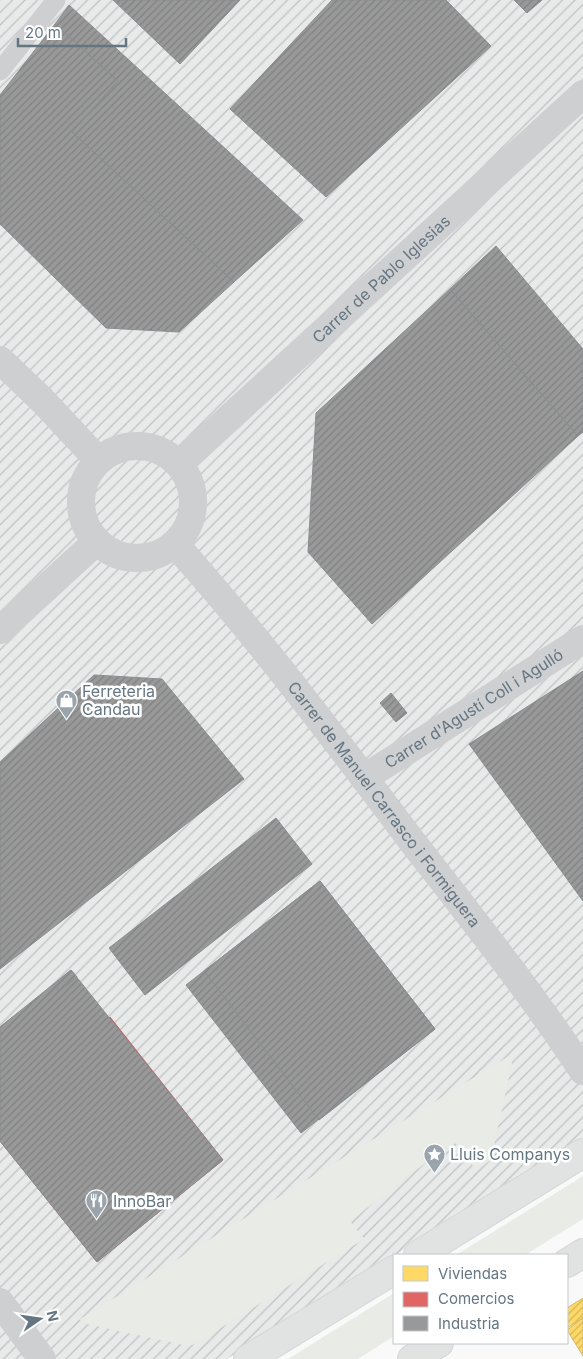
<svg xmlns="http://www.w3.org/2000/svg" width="583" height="1359" font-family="Inter,sans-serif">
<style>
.industrial{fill:url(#industrial-furrows)}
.green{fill:#e8ebe6}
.homes{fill:url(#homes-hatch);stroke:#d1bb6f}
.shops{fill:url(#shops-hatch);stroke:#bb6b6f}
.industry{fill:url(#industry-hatch);stroke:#898e92}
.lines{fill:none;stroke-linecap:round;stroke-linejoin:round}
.secondary-casing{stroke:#d5d6d7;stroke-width:30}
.lane{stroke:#cecfd0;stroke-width:19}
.street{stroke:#cecfd0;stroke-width:28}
.secondary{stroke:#e1e2e2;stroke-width:28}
.labels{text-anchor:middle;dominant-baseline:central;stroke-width:5;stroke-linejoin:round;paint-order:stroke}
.street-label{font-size:16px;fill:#657683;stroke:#fff}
.poi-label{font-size:16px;fill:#657683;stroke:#fff;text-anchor:start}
</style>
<defs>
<pattern id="industrial-furrows" width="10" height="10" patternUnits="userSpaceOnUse" patternTransform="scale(1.25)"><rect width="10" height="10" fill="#e8e9e9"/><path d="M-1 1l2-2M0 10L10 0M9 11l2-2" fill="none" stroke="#c0c1c2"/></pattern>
<pattern id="homes-hatch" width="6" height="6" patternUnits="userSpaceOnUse" patternTransform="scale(1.25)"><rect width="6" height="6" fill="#ffd966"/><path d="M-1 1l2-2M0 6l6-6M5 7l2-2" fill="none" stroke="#d2b559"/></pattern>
<pattern id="shops-hatch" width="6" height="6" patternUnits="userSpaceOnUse" patternTransform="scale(1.25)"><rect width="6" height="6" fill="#e06666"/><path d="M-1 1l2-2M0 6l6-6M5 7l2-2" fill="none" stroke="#b95959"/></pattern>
<pattern id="industry-hatch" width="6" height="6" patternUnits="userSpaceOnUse" patternTransform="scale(1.25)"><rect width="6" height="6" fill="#999"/><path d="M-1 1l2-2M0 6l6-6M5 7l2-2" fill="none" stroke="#808182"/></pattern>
</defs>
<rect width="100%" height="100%" fill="#f9f9f9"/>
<!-- industrial -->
<path class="industrial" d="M0 0H583V1140L227 1359H0Z"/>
<!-- green -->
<path class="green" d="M509 1056 512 1063 491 1160 476 1170 454 1141 350 1221 364 1239 195 1344 188 1346 82 1323 80 1319Z
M583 1176V1219L525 1255H456Z
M394 1293V1336L358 1359H288Z"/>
<!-- homes -->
<path class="homes" d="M583 1298V1318L567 1328V1308Z
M583 1318V1356L567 1330Z"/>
<!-- shops -->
<path class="shops" d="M18 1013 30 1028 11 1044 36 1076 110 1017 223 1160 97 1262 0 1141V1027Z"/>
<!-- industry -->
<path class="industry" d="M113 0H240L180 64Z
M332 0H446L491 46 326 197 230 109Z
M514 0H542L527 13Z
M69 5 303 220 234 282 72 132 118 81 55 24Z
M55 24 118 81 72 132 234 282 179 332 106 328 0 224V95Z
M496 246 583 349V432L578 436 450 289Z
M450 289 578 436 372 624 308 552 316 413Z
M583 671V901L469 744Z
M94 675 162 679 244 779 0 969V762Z
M391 693 407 713 396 722 380 703Z
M276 818 312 864 145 995 109 948Z
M320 881 435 1029 301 1133 186 985Z
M320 881 435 1029 319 1120 204 971Z
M71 970 223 1160 97 1262 0 1141V1027Z
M71 970 77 977 59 991 54 984Z"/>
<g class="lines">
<defs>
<path id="secondary" d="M418 1255 583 1153
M567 1263 583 1253
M248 1359 394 1270
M412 1359 439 1343"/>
</defs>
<!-- secondary casing -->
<use href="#secondary" class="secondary-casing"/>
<!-- lane -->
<path class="lane" d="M0 71 56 0"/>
<!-- street -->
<g class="street">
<path d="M0 360 43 401 98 460"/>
<circle cx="137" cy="502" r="56"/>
<path id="s1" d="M179 464 583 94"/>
<path id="s2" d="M175 544C259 638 335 739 411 840 470 916 530 991 583 1071"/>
<path d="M0 630 96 542"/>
<path id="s3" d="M364 778 583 639"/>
<path d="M0 1302 42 1359"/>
</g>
<!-- secondary -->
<use href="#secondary" class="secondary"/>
</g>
<!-- icons -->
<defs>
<symbol id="shop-pin" viewBox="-11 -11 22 30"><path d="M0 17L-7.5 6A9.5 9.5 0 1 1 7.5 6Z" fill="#99a4ac" stroke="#fff"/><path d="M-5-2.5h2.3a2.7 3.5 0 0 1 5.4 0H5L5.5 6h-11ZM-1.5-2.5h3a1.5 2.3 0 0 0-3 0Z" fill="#fff"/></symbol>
<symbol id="sight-pin" viewBox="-11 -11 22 30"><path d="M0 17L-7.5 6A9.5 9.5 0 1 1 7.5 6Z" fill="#99a4ac" stroke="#fff"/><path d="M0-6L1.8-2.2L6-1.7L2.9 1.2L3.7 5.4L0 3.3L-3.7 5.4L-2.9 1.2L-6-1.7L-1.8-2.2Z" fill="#fff"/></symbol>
<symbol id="restaurant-pin" viewBox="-11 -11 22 30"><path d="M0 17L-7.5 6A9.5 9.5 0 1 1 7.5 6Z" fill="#99a4ac" stroke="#fff"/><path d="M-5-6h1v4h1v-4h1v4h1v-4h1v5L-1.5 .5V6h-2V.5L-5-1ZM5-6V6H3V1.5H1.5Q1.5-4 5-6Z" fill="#fff"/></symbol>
</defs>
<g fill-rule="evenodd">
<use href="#shop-pin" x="54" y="688" width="25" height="34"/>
<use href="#sight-pin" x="422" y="1142" width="25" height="34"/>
<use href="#restaurant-pin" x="84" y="1188" width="25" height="34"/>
</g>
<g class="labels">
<!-- street labels -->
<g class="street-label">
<text stroke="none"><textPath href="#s1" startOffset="274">Carrer de Pablo Iglesias</textPath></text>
<text stroke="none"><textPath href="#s3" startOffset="130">Carrer d'Agustí Coll i Agulló</textPath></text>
<text stroke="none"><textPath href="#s2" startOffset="334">Carrer de Manuel Carrasco i Formiguera</textPath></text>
</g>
<!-- poi labels -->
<g class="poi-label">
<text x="82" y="691">Ferreteria<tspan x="82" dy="18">Candau</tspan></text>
<text x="450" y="1154">Lluis Companys</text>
<text x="113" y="1201">InnoBar</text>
</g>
</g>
<!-- legend -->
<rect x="393" y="1254" width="175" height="90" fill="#ffffff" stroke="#c1c8cd"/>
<rect x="403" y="1266" width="25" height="15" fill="#ffd966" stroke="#c1c8cd"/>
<text x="438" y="1279" font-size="15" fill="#657683">Viviendas</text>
<rect x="403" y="1292" width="25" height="15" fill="#e06666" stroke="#c1c8cd"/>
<text x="438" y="1304" font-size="15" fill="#657683">Comercios</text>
<rect x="403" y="1316" width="25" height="15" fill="#999999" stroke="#c1c8cd"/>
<text x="438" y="1329" font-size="15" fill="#657683">Industria</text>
<!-- north arrow -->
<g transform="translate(40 1319) rotate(77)" stroke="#ffffff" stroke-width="4" paint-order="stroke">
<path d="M0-4L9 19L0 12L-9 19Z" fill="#657683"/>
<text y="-8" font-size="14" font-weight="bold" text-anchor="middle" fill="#657683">N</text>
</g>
<!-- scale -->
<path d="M18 38v8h108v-8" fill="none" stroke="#657683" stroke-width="2.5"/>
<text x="25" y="38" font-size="15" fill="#657683" stroke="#ffffff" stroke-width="4" paint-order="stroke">20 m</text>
</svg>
